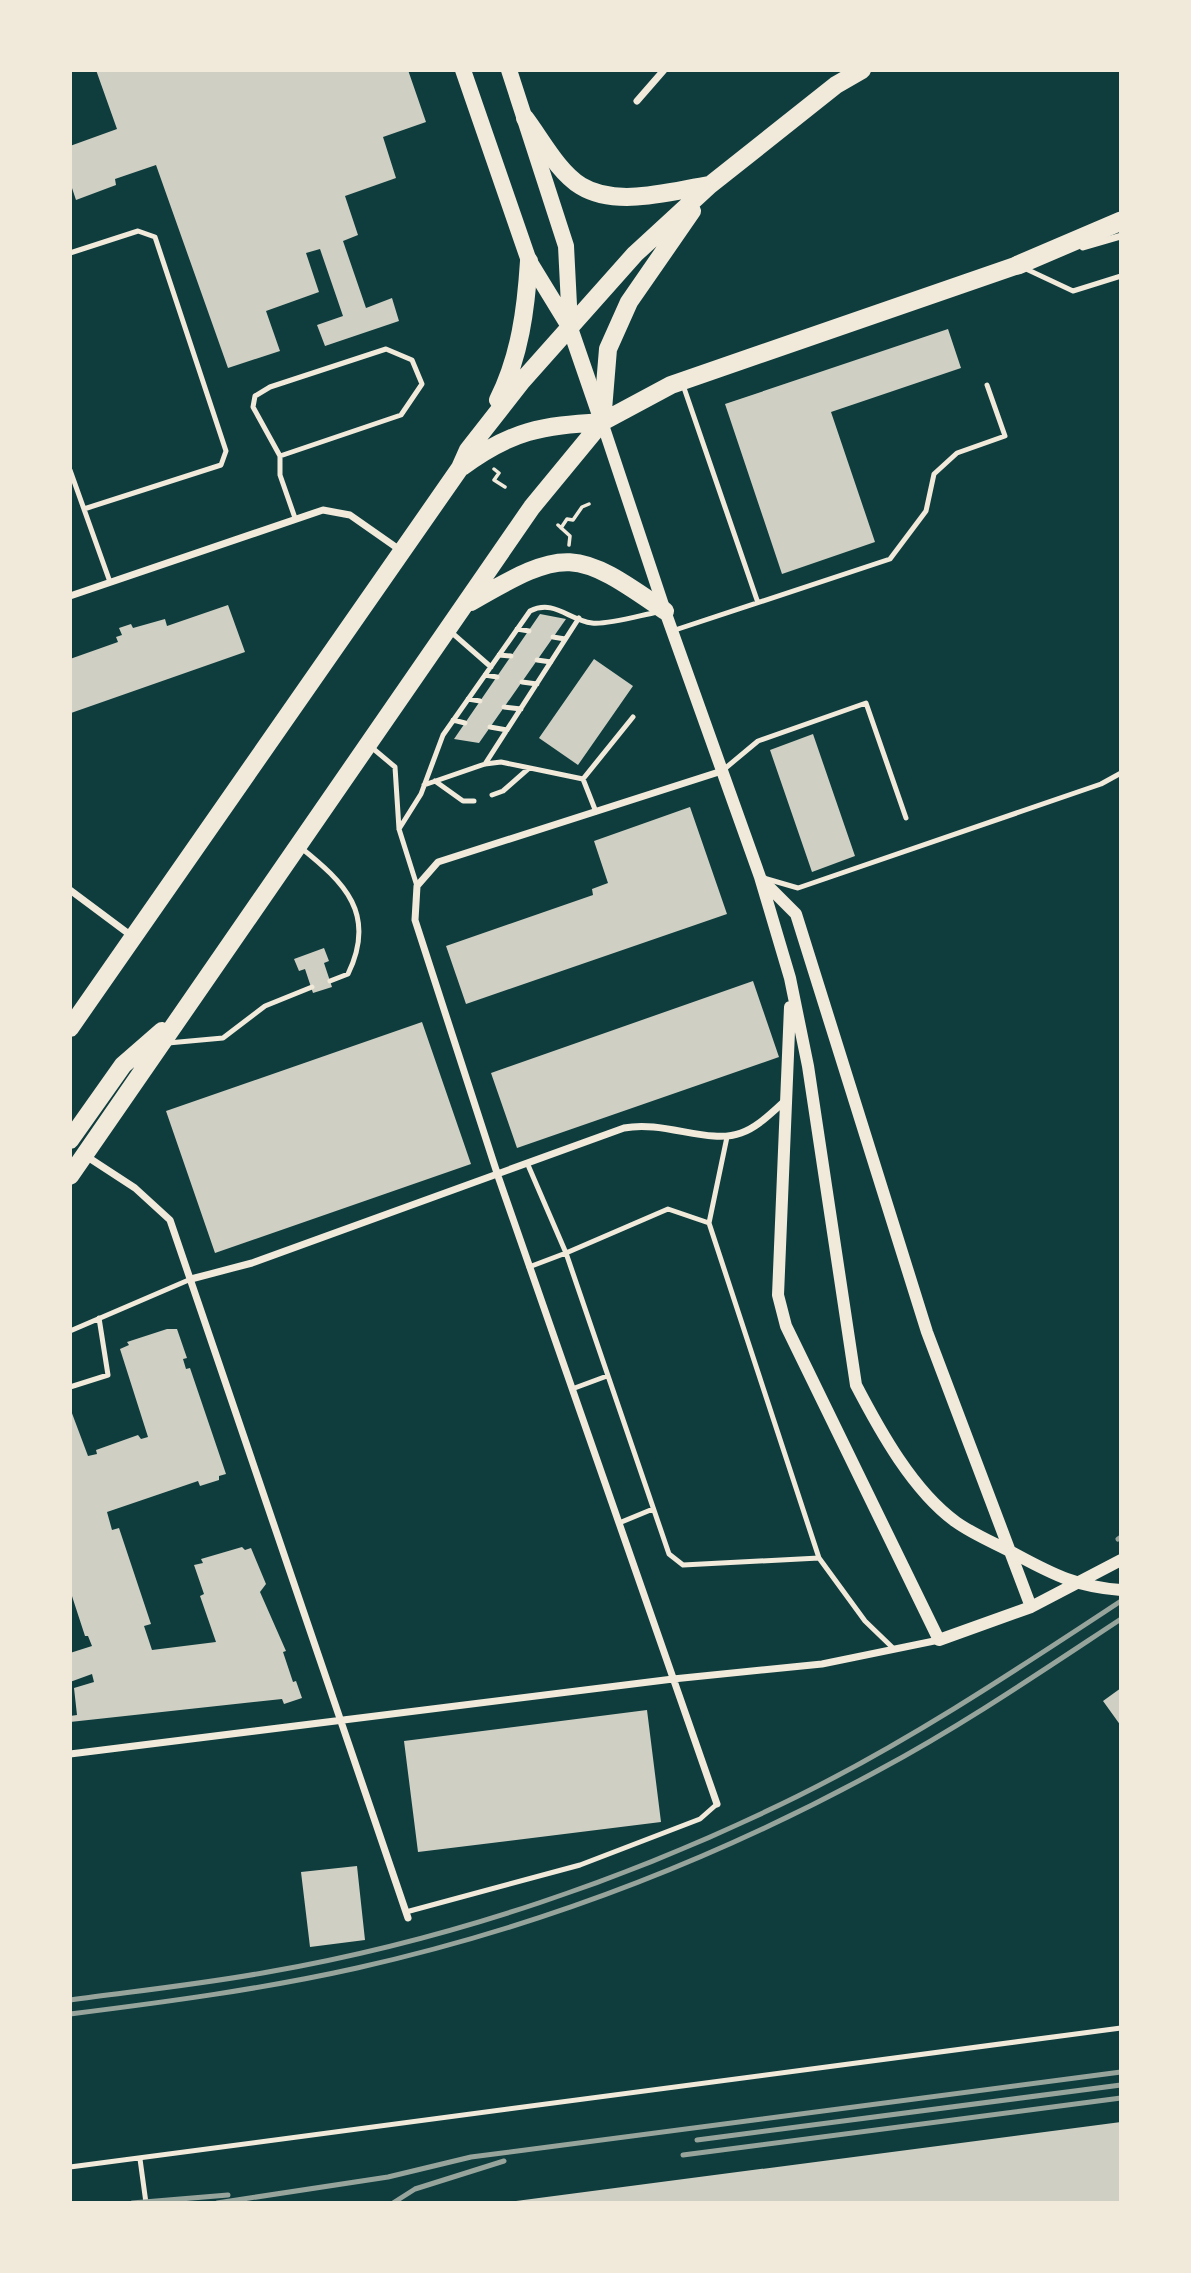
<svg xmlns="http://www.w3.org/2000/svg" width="1191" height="2273" font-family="'Archivo Narrow',sans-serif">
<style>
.building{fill:#cfcfc3}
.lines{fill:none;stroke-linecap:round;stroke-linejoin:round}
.path{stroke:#f1e9da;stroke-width:3.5}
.service{stroke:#f1e9da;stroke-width:5}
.minor{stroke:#f1e9da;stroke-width:7}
.tertiary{stroke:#f1e9da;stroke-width:12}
.primary{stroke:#f1e9da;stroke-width:16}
.trunk{stroke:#f1e9da;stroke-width:18}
.motorway{stroke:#f1e9da;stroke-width:19}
.rail{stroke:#97a49c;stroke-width:5}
</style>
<rect width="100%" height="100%" fill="#0f3d3e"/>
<!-- building -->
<path class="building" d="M96 70H408L426 122 383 137 396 178 345 196 358 235 343 241 366 308 392 298 399 321 325 346 317 325 343 316 320 249 306 253 319 292 266 311 280 351 228 368 156 165 115 179 116 185 76 200 70 182V146L117 129Z
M948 329 961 368 831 412 875 542 782 574 725 404Z
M228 605 245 652 71 713 70 659 118 642 116 637 122 635 119 628 131 624 133 628 165 619 167 626Z
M540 614 566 619 479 743 454 739Z
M594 659 633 686 578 765 539 738Z
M813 734 855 856 812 872 770 750Z
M690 807 727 914 466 1004 446 946 593 895 592 889 608 883 594 841Z
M324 948 329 961 324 963 332 987 313 993 305 969 299 971 294 959Z
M753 981 779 1057 517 1148 491 1073Z
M422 1022 471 1164 215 1253 166 1111Z
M167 1329H177L187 1358 183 1359 186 1369 190 1368 226 1474 219 1476V1480L200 1486 198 1481 107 1512 112 1530 119 1528 151 1624 144 1626 152 1650 216 1642 200 1596 204 1594 194 1565 203 1563 201 1559 242 1547 245 1550 251 1548 266 1584 260 1592 286 1651 283 1652 293 1682 296 1681 302 1698 284 1704 282 1699 70 1722V1716L77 1715 74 1688 94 1682 92 1674 70 1682V1653L92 1646 88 1636H85L70 1590V1408L88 1456 97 1454 96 1450 138 1435 141 1439 148 1437 120 1349 129 1345 127 1342Z
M1121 1688V1726L1103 1701Z
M647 1710 661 1822 418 1852 404 1741Z
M357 1866 365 1940 310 1947 301 1872Z
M1121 2122V2203H516V2201Z"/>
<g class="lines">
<!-- path -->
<path class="path" d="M494 469 499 473 494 480 505 487
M558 525 570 536 569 545
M561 528 567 519 573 520 582 507 589 504"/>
<!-- service -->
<path class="service" d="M70 253 138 231 155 237 226 451 221 465 84 509
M1024 268 1073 291 1121 276
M683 385 757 600
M280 456 401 415 422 384 412 360 386 349 270 387 255 396 253 407 280 456V475L295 518
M70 470 110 582
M517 629 529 631
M672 631 890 559 926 511 934 474 957 453 1005 436 987 385
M451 632 491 667
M553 637 565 639
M499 655 511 656
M537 660 551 662
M485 675 497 677
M522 682 537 684
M468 699 480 701
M504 707 521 709
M453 720 465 723
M490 727 507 730
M370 746 395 767 399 829 417 886
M485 764 579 618
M722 771 758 741 866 703 906 818
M583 779 633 717
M435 781 463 801H474
M424 785 485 764 501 762 583 779 596 812
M492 795 503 791 528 769
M399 829 421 794 443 735 530 611C554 599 569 620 592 623 608 625 641 615 658 612
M300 847C345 883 377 914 348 974L330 981
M767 879 798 888 1101 784 1121 773
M168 1043 223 1038 265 1006 312 987
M727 1137 709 1223 819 1558 865 1621 894 1649
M528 1165 566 1253 529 1267
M709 1223 668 1209 566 1253 669 1554 683 1565 819 1558
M70 1331 191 1279
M70 1387 108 1375 99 1318
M572 1389 607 1376
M619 1523 653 1509
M406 1912 580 1865 700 1819 717 1804
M140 2159 146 2203
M70 2167 1121 2028"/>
<!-- minor -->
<path class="minor" d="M637 101 664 70
M1083 247 1121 236
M70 596 323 510 350 515 400 550
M70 890 133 937
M86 1156 135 1188 170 1220 408 1918
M191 1279 252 1263 624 1128C664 1120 709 1145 741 1133 758 1127 771 1113 785 1101
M70 1754 673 1679 822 1664 939 1640
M717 1804 498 1176 415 920 417 886 438 862 722 771"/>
<!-- tertiary -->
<path class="tertiary" d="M602 422 665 611 760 877 790 978 808 1066 856 1385C880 1431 913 1491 956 1522 974 1535 997 1544 1017 1555 1054 1575 1078 1587 1121 1590
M762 880 796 914 927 1332 1031 1607
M790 1007 778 1295 786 1326 939 1640 1031 1607 1121 1560"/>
<!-- primary -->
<path class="primary" d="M463 70 529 261 570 328 602 421
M509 70 566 246 570 325"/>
<!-- trunk -->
<path class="trunk" d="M525 118C541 139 558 172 581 186 617 208 671 191 710 185
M498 400C520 356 526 309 529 261
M602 422 608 349 629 302 692 211
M462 467C512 430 541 426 602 422
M471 602C566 547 575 548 665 611
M70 1028 460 468 468 450 522 381 635 254 710 185 836 85 862 70
M70 1140 123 1065 162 1031
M70 1176 532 507 602 422 671 385 1018 265"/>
<!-- motorway -->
<path class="motorway" d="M1018 265 1121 221"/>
<!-- rail -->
<path class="rail" d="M1118 1539 1121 1537
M70 2000C136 1991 203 1984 268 1972 451 1940 632 1878 798 1796 911 1740 1016 1670 1121 1601
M70 2014C166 2002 263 1989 357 1968 539 1927 716 1859 879 1770 963 1725 1042 1671 1121 1619
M697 2140 1121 2085
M683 2155 1121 2098
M132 2203 228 2195
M217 2203 388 2177 471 2157 1121 2072
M393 2203 415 2189 504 2161"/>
</g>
<!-- border -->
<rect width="1191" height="2273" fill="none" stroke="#f1e9da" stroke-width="144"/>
</svg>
